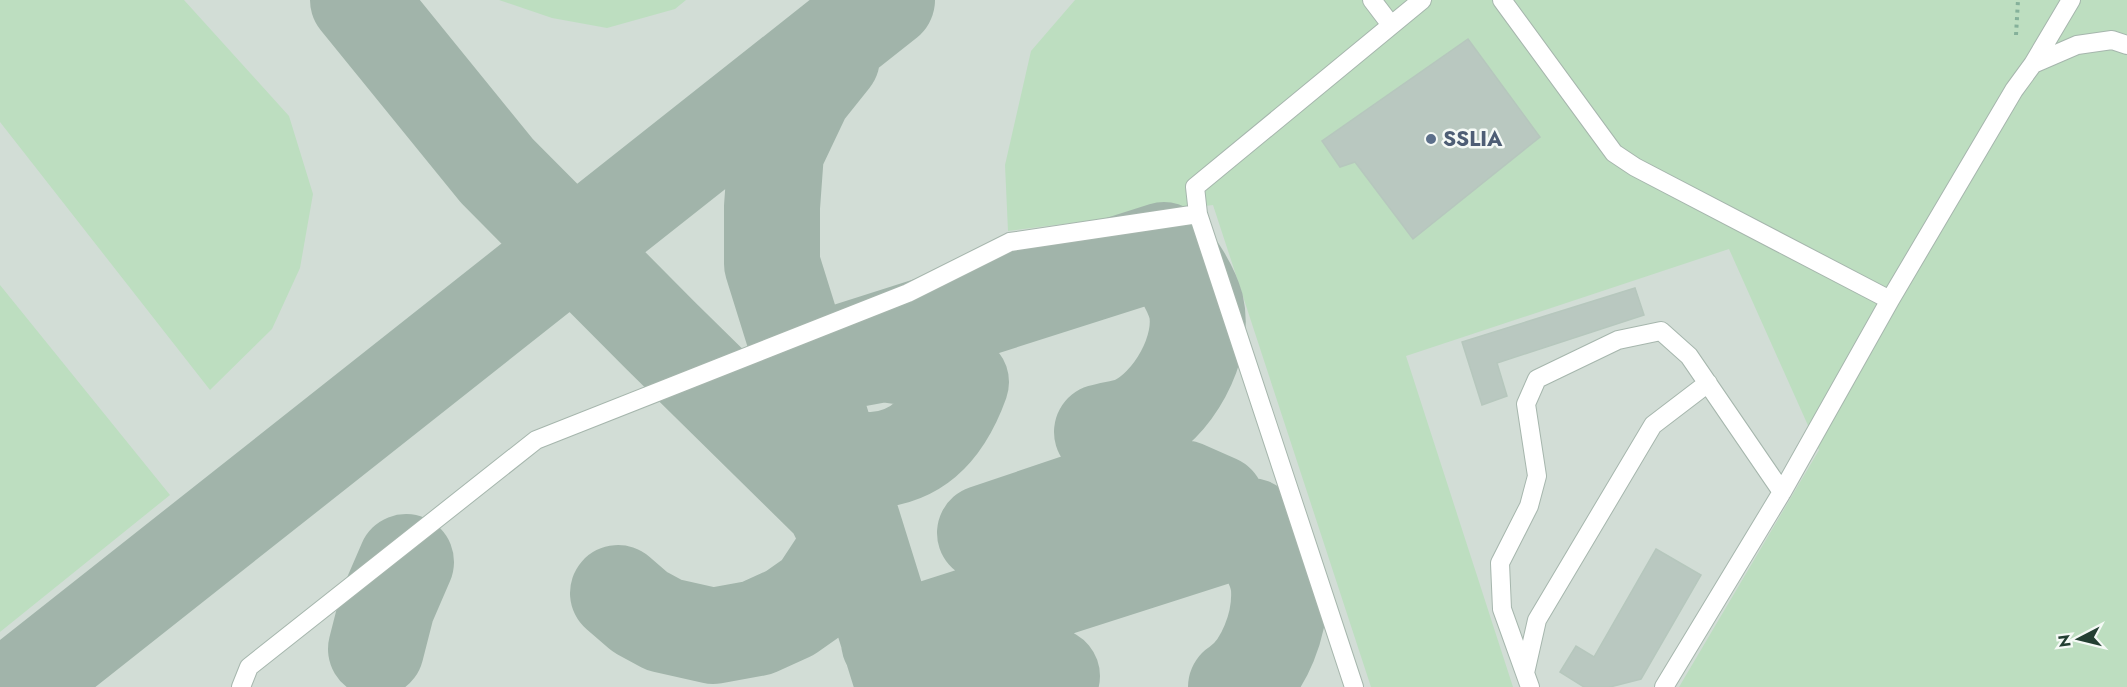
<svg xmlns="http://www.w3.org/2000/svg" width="2127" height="687" font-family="Jost,sans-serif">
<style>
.built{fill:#d2ddd6}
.green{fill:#bddec0}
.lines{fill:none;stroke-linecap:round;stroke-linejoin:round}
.taxiway{stroke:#a1b4aa;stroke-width:96}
.building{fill:#b9c8c0;stroke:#b6c7bd;stroke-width:1.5}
.lane-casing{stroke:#a6b6ad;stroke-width:20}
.path{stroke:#85b19a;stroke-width:4;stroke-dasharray:3 4.5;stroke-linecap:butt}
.lane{stroke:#fff;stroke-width:18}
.service-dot{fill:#5c6f8a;stroke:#f5faf6;stroke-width:2}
.labels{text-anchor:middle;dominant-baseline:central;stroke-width:5;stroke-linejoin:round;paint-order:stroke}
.service-label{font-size:21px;font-weight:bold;fill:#4e5e75;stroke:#f5faf6;text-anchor:start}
</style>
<rect width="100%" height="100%" fill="#e4eee7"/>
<!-- built -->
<path class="built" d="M0 0H2127V687H0Z"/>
<!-- green -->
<path class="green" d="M0 0H184L289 116 313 194 300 268 272 329 210 390 0 122Z
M499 0H686L675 9 607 28 552 18Z
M1075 0H2127V687H1679L1819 450 1729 249 1406 356 1513 687H1371L1213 205 1008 231 1005 165 1031 51Z
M0 285 170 495 0 632Z"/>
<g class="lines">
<!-- taxiway -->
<path class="taxiway" d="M358 0 497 171 661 336 833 505 867 574
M832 58 804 93 776 152 772 207V264L904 687
M803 365 1164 250C1177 267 1190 285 1196 306 1206 348 1172 407 1134 424 1124 428 1112 429 1102 432
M832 460C846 460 860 461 874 460 922 456 946 424 961 382L926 360 883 354 845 361 840 364
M985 533 1136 482 1183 488 1217 503
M618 593 640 612 664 625 713 636 757 628 790 613 817 594 844 553 852 524
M889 642 1251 526C1262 545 1278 566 1279 589 1281 622 1265 668 1236 687
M376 649 387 606 406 562
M912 670 932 654 970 647 1013 653 1052 676 1048 687
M18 687 887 0"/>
</g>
<!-- building -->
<path class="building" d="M1468 39 1540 137 1413 239 1355 162 1340 167 1322 141Z
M1635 288 1644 315 1497 363 1507 396 1482 405 1462 342Z
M1656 549 1701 575 1641 679 1610 687H1584L1560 672 1576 646 1594 657Z"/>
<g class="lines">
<defs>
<path id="lane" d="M1372 0 1391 25
M1502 0 1614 153 1635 167 1890 300
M2033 64 2071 0
M1198 214 1195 187 1422 0
M1525 673 1537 620 1653 425 1708 383
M241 687 249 667 536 440 908 293 1010 242 1198 214 1354 687
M1530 687 1502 609 1500 563 1529 506 1537 476 1526 404 1537 379 1618 340 1661 331 1689 356 1782 492
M1664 687 1782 492 1890 300 2014 90 2033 64 2077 45 2112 40 2127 45"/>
</defs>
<!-- lane casing -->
<use href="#lane" class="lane-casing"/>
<!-- path -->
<path class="path" d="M2016 35 2018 0"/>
<!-- lane -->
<use href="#lane" class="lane"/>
</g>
<!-- markers -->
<circle class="service-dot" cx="1431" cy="139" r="6"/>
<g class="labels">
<!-- service labels -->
<g class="service-label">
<text x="1443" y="139">SSLIA</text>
</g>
</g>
<!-- north arrow -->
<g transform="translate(2079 639) rotate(263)" stroke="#f5faf6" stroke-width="4.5" paint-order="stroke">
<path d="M0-4.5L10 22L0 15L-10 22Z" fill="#233f32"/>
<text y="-9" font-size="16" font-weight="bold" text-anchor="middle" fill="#233f32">N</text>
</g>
</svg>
